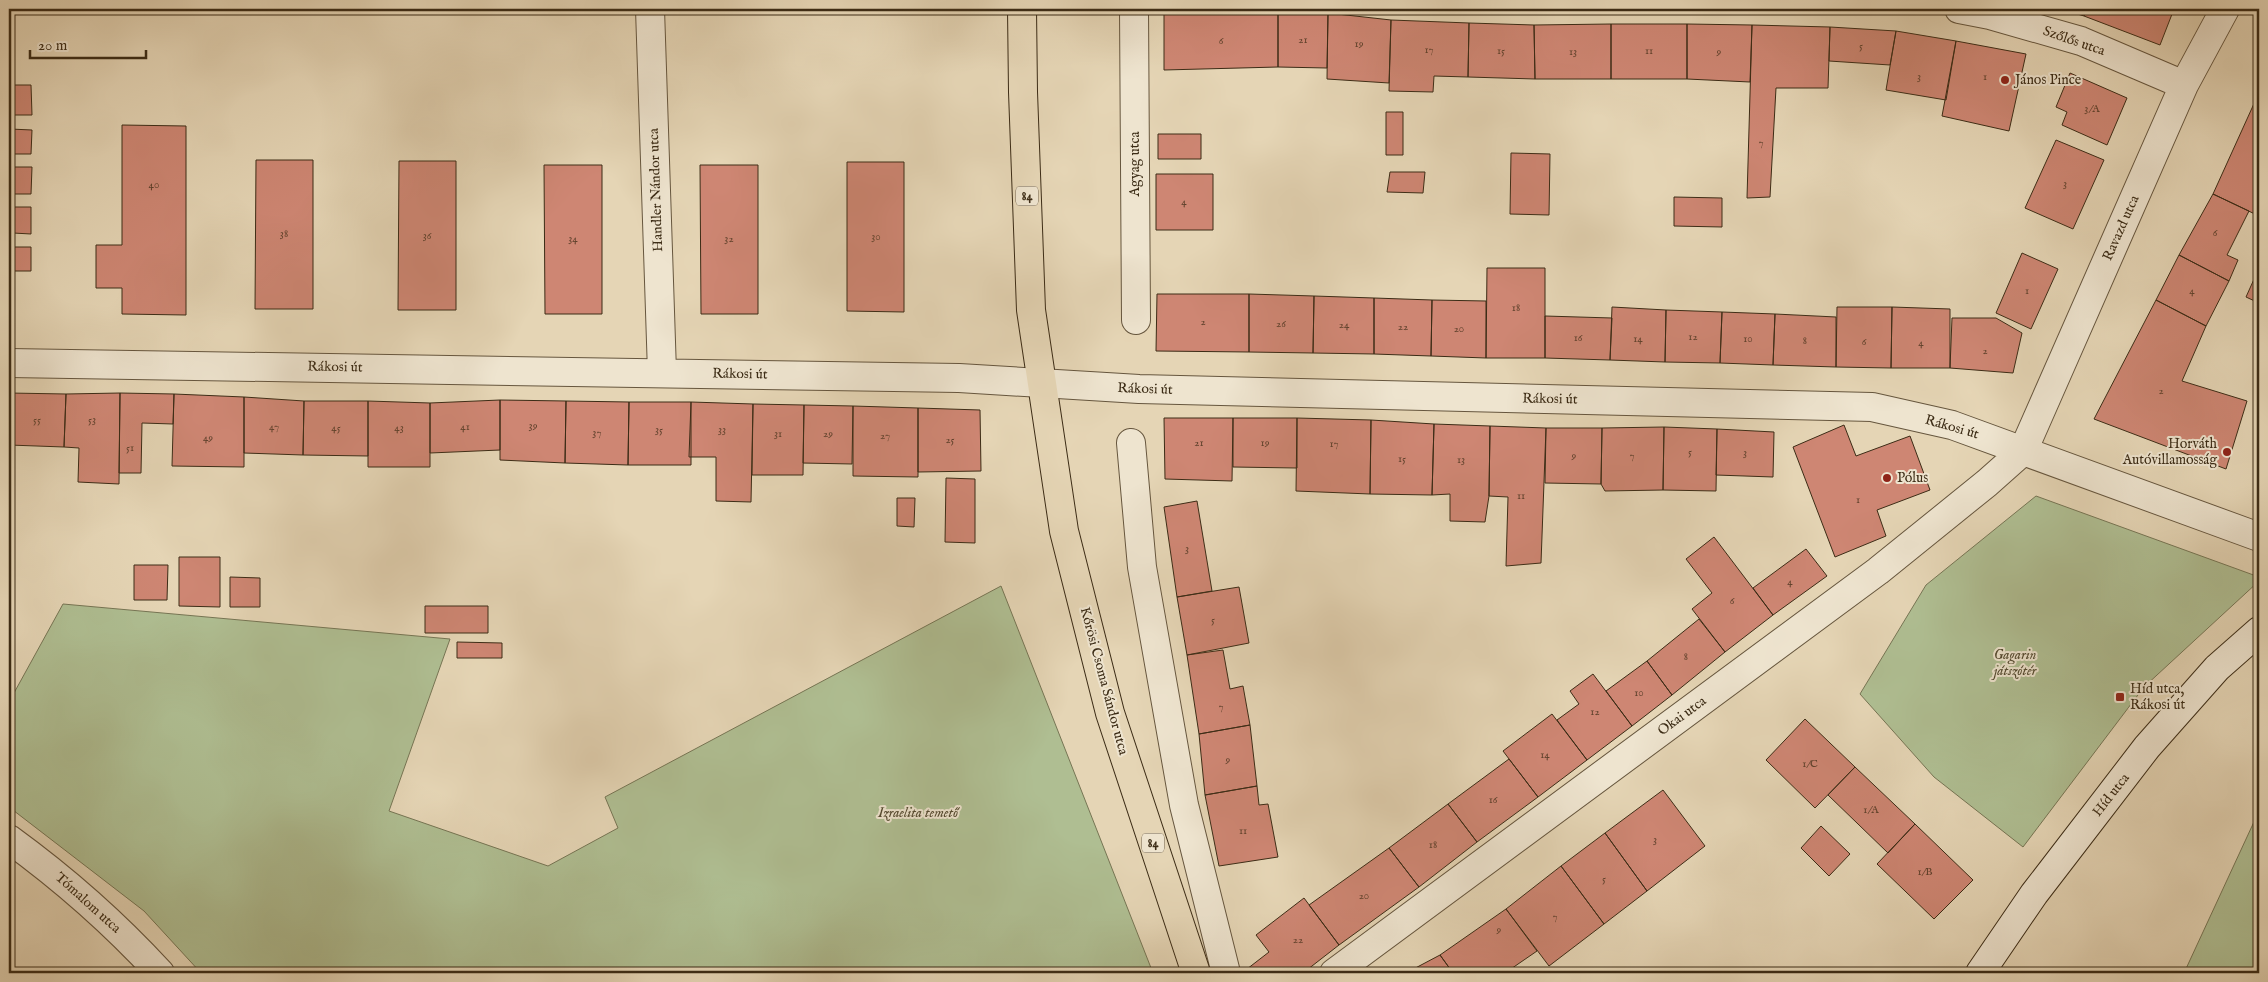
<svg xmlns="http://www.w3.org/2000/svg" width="2268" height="982" font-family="'IM FELL English',serif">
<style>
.green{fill:#afbe92;stroke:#767554}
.building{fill:#ce8673;stroke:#3c2c16}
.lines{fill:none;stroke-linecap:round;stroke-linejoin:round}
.street-casing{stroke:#66563e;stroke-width:30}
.secondary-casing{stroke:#3c2c16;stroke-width:30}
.primary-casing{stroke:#3c2c16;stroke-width:30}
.street{stroke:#eee4cf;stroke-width:28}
.secondary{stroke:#eee4cf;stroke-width:28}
.primary{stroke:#e5d5b5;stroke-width:28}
.poi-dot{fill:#8f2418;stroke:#eee4cf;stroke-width:2}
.labels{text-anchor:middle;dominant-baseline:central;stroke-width:4;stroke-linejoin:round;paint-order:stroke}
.number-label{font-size:11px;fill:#60422d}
.shield{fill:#eee4cf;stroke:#71634e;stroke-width:1}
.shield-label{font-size:12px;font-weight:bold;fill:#3c2c16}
.street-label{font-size:14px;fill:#3c2c16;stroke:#eee4cf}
.poi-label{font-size:14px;fill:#3c2c16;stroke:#eee4cf;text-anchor:start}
.park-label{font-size:14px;font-style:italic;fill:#53492f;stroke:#eee4cf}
</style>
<rect width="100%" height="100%" fill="#e5d5b5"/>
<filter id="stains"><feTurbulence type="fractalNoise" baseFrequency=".004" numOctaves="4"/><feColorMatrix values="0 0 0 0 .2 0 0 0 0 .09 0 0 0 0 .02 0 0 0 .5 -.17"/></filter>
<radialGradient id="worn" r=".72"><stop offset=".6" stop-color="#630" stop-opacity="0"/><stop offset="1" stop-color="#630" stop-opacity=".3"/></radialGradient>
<!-- green -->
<path class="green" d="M2036 496 2259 577V581L2144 687 2023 847 1934 777 1860 694 1926 585Z
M1001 586 1153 973H201L144 911 9 807V702L63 604 450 639 389 811 548 866 618 828 605 797Z
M2259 811V973H2184Z"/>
<!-- building -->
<path class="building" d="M2061 9H2086L2084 16Z
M2086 9H2174L2160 45 2084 16Z
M1278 13V67L1164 70V14Z
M1278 13H1328L1327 68 1278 67Z
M1328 13 1391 20 1389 83 1327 79Z
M1391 20 1469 23 1468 77 1434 76 1433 92 1389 91Z
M1469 23 1534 25 1535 79 1468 77Z
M1611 24V79H1535L1534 25Z
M1611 24H1687V79H1611Z
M1687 24 1752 25 1750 82 1687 79Z
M1752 25 1830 27 1828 88H1776L1770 197 1747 198Z
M1830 27 1896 31 1890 65 1829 61Z
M1896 31 1956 41 1946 100 1886 90Z
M1956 41 2026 54 2009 131 1942 116Z
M2070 73 2127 98 2107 145 2062 125 2067 112 2056 107Z
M9 85H31L32 115H10V129L32 130 31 154H11V167H32L31 194H12V207H31V234L13 233V247H31V271H9Z
M2257 97 2259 98V216L2213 194Z
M1386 112H1403V155H1386Z
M122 125 186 126V315L122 314V288H96V245H122Z
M1158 134H1201V159H1158Z
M2056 140 2104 160 2073 229 2025 208Z
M1511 153 1550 154 1549 215 1510 214Z
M256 160H313V309H255Z
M399 161H456V310H398Z
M847 162H904V312L847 311Z
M544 165H602V314H545Z
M700 165H758V314H701Z
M1390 172H1425L1423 193 1387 192Z
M1156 174H1213V230H1156Z
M2213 194 2249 211 2227 255 2238 260 2229 281 2179 255Z
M1674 197 1722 198V227L1674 226Z
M2022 253 2058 269 2031 329 1996 313Z
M2179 255 2229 281 2206 326 2156 300Z
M1487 268H1545V358H1486Z
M2259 268V303L2246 297Z
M1157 294H1249V352L1156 351Z
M1249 294 1314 296 1313 353 1249 352Z
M1314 296 1374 298V354L1313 353Z
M1374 298 1432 300 1431 356 1374 354Z
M1432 300 1486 301V358L1431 356Z
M2156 300 2206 326 2182 381 2247 401 2226 469 2094 419Z
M1612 307 1666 310 1665 362 1610 360Z
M1837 307H1892L1891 368 1836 367Z
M1892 307 1950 309V368H1891Z
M1666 310 1722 312 1720 363 1665 362Z
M1722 312 1775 314 1773 365 1720 363Z
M1775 314 1836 317V367L1773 365Z
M1545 316 1612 318 1610 360 1545 358Z
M1952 318H1996L2022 333 2013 373 1950 368Z
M9 393 66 394 64 447 9 445Z
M120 393 119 484 78 482 79 448 64 447 66 394Z
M120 393 174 394 173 424 142 423 141 473H119Z
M174 394 244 397V467L172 466Z
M244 397 304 401 303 455 244 453Z
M500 400V450L430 453V403Z
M500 400 566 401 565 463 500 460Z
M304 401H368V456L303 455Z
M368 401 430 403V467H368Z
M566 401 629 402 628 465 565 463Z
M629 402H691V465H628Z
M691 402 753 404 751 502 716 501V457H689Z
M753 404 804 405 803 475H752Z
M804 405 853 406 852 464 803 463Z
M853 406 918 408V477L853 476Z
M918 408 980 410 981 471 918 472Z
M1164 418H1233L1232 481 1165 479Z
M1233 418H1297V468L1233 467Z
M1297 418 1371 420 1370 494 1296 491Z
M1371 420 1434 424 1432 495 1370 494Z
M1434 424 1490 426 1489 496 1485 522 1450 521V494L1432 495Z
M1844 425 1856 456 1910 436 1930 490 1877 510 1886 536 1835 557 1793 447Z
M1490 426 1546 428 1541 563 1506 566 1508 497 1489 496Z
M1664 427 1717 429 1716 491 1663 490Z
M1664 427 1663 490 1605 491 1601 484 1602 428Z
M1546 428H1602L1601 484 1545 483Z
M1717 429 1774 432 1773 477 1716 475Z
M946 478 975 479V543L945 542Z
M897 498H915L914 527 897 526Z
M1197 501 1212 591 1177 597 1164 507Z
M1714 537 1773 615 1725 652 1692 609 1712 593 1686 559Z
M1806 549 1827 576 1773 615 1753 588Z
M179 557H220V607L179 606Z
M134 565H168L167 600H134Z
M230 577 260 578V607H230Z
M1239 587 1249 643 1187 655 1177 597Z
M425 606H488V633H425Z
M1699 619 1725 652 1672 695 1647 661Z
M457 642 502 643V658H457Z
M1223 650 1230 689 1243 686 1250 725 1199 734 1187 655Z
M1647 661 1672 695 1632 726 1606 691Z
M1593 674 1632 726 1587 760 1557 720 1579 704 1570 691Z
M1552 714 1587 760 1538 797 1503 751Z
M1805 719 1855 767 1815 808 1766 760Z
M1250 725 1257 786 1205 795 1199 734Z
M1509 759 1538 797 1477 842 1448 804Z
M1855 767 1915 824 1888 853 1828 795Z
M1257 786 1259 805 1268 804 1278 857 1219 866 1205 795Z
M1663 790 1705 846 1647 891 1605 833Z
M1448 804 1477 842 1419 887 1389 848Z
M1915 824 1973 880 1934 919 1877 864Z
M1821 826 1850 854 1829 876 1801 848Z
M1605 833 1647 891 1604 924 1561 866Z
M1389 848 1419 887 1339 945 1309 905Z
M1561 866 1604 924 1549 966 1506 909Z
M1304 898 1339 945 1303 973H1251L1247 969 1269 952 1256 935Z
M1506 909 1537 951 1505 973H1453L1440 955Z
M1440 955 1453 973H1406Z"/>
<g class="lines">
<defs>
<path id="street" d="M650 9 662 372
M1134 9 1136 320
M1959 9 1990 15 2081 41 2184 85
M9 363 959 378 1139 389 1872 407 1952 425 2259 537
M1131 443 1142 567 1184 805 1226 973
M9 839C64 879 114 923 160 973
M1334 973 1878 571 1987 483 2023 451 2184 85 2225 9"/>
<path id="secondary" d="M1980 973 2034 894 2147 747 2217 668 2259 631"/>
<path id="primary" d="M1022 9 1023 92 1031 310 1064 531 1110 713 1196 973"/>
</defs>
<!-- street casing -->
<use href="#street" class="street-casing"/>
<!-- secondary casing -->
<use href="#secondary" class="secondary-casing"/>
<!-- primary casing -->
<use href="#primary" class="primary-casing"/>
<!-- street -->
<use href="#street" class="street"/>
<!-- secondary -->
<use href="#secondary" class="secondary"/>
<!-- primary -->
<use href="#primary" class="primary"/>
</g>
<!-- markers -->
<g class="poi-dot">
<circle cx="2005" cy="80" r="5"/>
<circle cx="2227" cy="452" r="5"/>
<circle cx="1887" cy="478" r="5"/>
<rect x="2115" y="692" width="10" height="10" rx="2.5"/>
</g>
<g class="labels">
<!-- number labels -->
<g class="number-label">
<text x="1303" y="40">21</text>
<text x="1221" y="41">6</text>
<text x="1359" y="44">19</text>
<text x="1861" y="46">5</text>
<text x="1429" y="50">17</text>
<text x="1501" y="51">15</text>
<text x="1649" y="51">11</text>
<text x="1573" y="52">13</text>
<text x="1719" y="52">9</text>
<text x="1919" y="77">3</text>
<text x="1985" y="77">1</text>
<text x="2092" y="109">3/A</text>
<text x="1761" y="143">7</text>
<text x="2065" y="184">3</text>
<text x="154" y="185">40</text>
<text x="1184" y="202">4</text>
<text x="2215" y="233">6</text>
<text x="284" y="234">38</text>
<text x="427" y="236">36</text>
<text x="876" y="237">30</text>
<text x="573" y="239">34</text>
<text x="729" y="239">32</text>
<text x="2027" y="291">1</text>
<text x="2192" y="291">4</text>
<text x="1516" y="308">18</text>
<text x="1203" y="322">2</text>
<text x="1281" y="324">26</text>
<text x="1344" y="325">24</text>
<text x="1403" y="327">22</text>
<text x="1459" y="329">20</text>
<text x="1693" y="337">12</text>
<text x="1578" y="338">16</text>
<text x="1638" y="339">14</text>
<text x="1748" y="339">10</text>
<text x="1805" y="341">8</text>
<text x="1864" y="342">6</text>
<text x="1921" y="343">4</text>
<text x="1985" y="351">2</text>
<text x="2161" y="391">2</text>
<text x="37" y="420">55</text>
<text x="92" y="420">53</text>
<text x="533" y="426">39</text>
<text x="274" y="427">47</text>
<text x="465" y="427">41</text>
<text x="336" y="428">45</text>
<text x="399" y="428">43</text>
<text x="659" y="430">35</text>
<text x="722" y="430">33</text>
<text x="597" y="433">37</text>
<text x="778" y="434">31</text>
<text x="828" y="434">29</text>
<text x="885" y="436">27</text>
<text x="208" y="438">49</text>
<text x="950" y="440">25</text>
<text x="1199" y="443">21</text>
<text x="1265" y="443">19</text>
<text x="1334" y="444">17</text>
<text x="130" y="448">51</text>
<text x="1690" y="452">5</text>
<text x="1745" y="453">3</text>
<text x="1574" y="456">9</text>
<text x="1632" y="456">7</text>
<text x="1402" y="459">15</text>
<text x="1461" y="460">13</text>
<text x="1521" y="496">11</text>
<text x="1858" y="500">1</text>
<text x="1187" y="549">3</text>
<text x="1790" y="582">4</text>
<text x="1732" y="601">6</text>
<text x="1213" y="620">5</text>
<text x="1686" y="657">8</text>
<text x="1639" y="693">10</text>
<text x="1221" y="707">7</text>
<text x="1595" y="712">12</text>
<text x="1545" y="755">14</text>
<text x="1228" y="760">9</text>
<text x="1810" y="764">1/C</text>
<text x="1493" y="800">16</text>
<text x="1871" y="810">1/A</text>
<text x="1243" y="831">11</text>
<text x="1655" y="840">3</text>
<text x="1433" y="845">18</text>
<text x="1925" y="872">1/B</text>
<text x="1604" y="879">5</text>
<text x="1364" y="896">20</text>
<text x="1555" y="917">7</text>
<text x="1499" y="930">9</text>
<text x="1298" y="940">22</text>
</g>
<!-- shield labels -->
<g class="shield">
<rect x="1016" y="186.5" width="22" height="19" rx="4"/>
<rect x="1142" y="833.5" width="22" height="19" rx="4"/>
</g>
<g class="shield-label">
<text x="1027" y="196">84</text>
<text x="1153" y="843">84</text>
</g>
<!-- street labels -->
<g class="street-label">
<text transform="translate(2074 41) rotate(19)">Szőlős utca</text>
<text transform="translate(1135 164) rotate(-90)">Agyag utca</text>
<text transform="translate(656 190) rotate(-92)">Handler Nándor utca</text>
<text transform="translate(2121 228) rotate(-66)">Ravazd utca</text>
<text transform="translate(335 367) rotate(1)">Rákosi út</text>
<text transform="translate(740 374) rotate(1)">Rákosi út</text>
<text transform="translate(1145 389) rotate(2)">Rákosi út</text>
<text transform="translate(1550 399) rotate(1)">Rákosi út</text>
<text transform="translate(1952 427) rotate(16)">Rákosi út</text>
<text transform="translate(1104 681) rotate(75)">Kőrösi Csoma Sándor utca</text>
<text transform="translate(1682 716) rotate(-36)">Okai utca</text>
<text transform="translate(2111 795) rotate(-52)">Híd utca</text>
<text transform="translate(88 903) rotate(42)">Tómalom utca</text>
</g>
<!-- poi labels -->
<g class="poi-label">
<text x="2015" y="80">János Pince</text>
<text x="2217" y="444" text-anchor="end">Horváth<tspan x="2217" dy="16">Autóvillamosság</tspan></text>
<text x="1897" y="478">Pólus</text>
<text x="2130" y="689">Híd utca,<tspan x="2130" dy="16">Rákosi út</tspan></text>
</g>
<!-- park labels -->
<g class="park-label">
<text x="2015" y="655">Gagarin<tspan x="2015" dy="16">játszótér</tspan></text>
<text x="918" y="813">Izraelita temető</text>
</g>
</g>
<!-- margin -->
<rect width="2268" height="982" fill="none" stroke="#e5d5b5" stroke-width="30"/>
<rect x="10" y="10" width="2248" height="962" fill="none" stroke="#3c2c16" stroke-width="2.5"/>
<rect x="15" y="15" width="2238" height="952" fill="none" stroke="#3c2c16"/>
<!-- scale -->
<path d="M30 50v8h116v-8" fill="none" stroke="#3c2c16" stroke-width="2.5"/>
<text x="38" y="50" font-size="15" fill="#3c2c16" stroke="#eee4cf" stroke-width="4" paint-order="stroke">20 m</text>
<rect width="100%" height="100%" filter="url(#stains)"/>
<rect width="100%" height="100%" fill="url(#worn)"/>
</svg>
